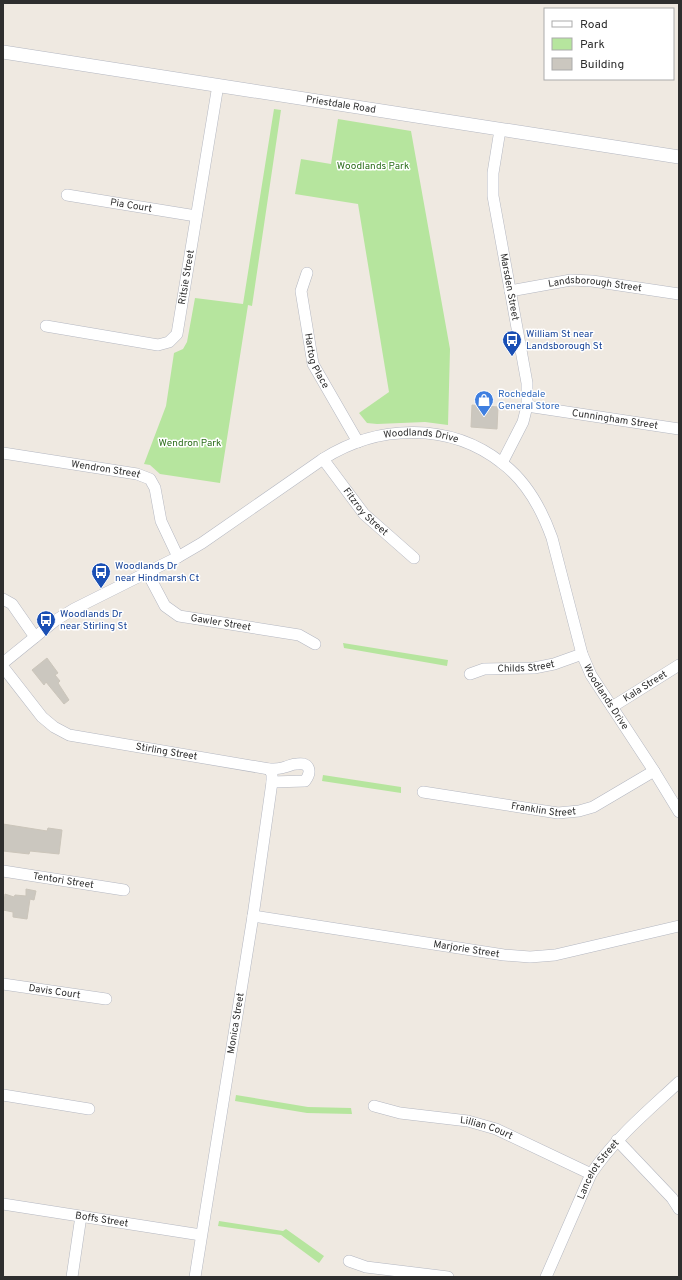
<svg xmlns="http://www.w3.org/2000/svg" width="682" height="1280" font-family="Overpass,sans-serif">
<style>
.green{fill:#b6e59e}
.building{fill:#cbc7bf;stroke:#cbc5ba}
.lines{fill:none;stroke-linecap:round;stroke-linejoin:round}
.minor-casing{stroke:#b4b7c1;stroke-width:12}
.tertiary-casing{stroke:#b4b7c1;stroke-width:14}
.minor{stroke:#fff;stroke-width:11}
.tertiary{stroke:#fff;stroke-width:13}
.labels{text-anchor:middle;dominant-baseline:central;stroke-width:3;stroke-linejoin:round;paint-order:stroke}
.street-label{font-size:10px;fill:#2e2e2e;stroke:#fff}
.park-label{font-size:10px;fill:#2c6e1b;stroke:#fff}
.transit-label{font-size:10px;fill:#164399;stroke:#fff;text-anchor:start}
.shop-label{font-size:10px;fill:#366cbe;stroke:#fff;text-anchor:start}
</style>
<rect width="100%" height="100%" fill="#efe9e1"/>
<!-- green -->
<path class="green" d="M274 109 281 110 252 306 248 305 220 483 160 474 150 465 144 464 166 406 174 353 183 349 187 342 195 298 243 304Z
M338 119 411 131 450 349 448 425 425 422 377 424 367 423 359 413 389 392 358 204 295 194 301 159 331 164Z
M343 643 448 660 447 666 344 648Z
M323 775 401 787V793L322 781Z
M236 1095 308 1107 351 1108 352 1114 307 1113 235 1101Z
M219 1221 283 1231 286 1229 324 1256 319 1263 281 1235 218 1226Z"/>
<!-- building -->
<path class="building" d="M472 405 498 407 497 429 471 427Z
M47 658 58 673 55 675 60 681 58 683 69 700 64 704 46 682 44 685 32 670Z
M3 824 47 831 48 828 62 830 59 854 30 851 29 854 3 851Z
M26 889 36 891 34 900 30 899 27 919 13 917V912L3 910 5 894 14 897 15 895 26 896Z"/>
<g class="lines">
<defs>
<g id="minor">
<path id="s1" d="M500 130 493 173V196L527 383V406L523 422 502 463"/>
<path id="s2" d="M67 195 196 216"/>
<path id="s3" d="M307 273 301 291 313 364 358 442"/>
<path id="s4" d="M510 291 571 280 592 281 679 294"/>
<path id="s5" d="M46 326 158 345 169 342 177 334 218 85"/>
<path id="s6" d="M527 406 679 429"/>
<path id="s7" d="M3 453 137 474 150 479 155 488 161 521 178 557"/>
<path id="s8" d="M323 459 364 514 414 558"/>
<path id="s9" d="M147 572 165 606 179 616 299 635 315 644"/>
<path d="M3 599 12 604 35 637"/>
<path id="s10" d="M3 663 56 620 74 609 178 557 202 543 323 459C378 424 450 422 502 463 526 481 542 510 552 538L582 654 591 675 654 771 679 812"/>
<path id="s11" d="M3 667 42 717 54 727 69 735 269 769C274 769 280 769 285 767 289 766 292 764 297 764 310 762 312 772 305 781L272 782"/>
<path id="s12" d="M470 674 484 669 534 668 554 664 582 654"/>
<path id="s13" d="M612 707 679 665"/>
<path id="s14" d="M423 792 558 813 579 811 593 807 654 771"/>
<path id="s15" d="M3 871 124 890"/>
<path id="s16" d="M253 916 504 955 530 957 555 955 679 926"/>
<path id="s17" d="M3 984 106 999"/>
<path d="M3 1095 89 1109"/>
<path id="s18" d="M374 1106 400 1113 468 1121 496 1129 591 1174"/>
<path d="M617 1140 672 1198 679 1209"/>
<path id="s19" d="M3 1204 201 1235"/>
<path d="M349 1261 366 1267 448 1277"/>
<path d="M72 1277 81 1216"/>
<path id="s20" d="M195 1277 253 916 272 782V774L269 769"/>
<path id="s21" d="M546 1277 591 1174C615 1138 648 1111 679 1082"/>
</g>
<g id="tertiary">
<path id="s22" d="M3 52 679 157"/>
</g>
</defs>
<!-- minor casing -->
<use href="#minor" class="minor-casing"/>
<!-- tertiary casing -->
<use href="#tertiary" class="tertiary-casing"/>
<!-- minor -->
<use href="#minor" class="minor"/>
<!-- tertiary -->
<use href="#tertiary" class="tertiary"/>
</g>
<!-- icons -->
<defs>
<symbol id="bus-pin" viewBox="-11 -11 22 30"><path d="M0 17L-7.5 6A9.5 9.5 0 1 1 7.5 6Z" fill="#1a4fb4" stroke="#fff"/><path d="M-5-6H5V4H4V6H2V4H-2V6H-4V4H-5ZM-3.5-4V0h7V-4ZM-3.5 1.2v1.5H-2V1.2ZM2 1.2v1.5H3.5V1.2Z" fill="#fff"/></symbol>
<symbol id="shop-pin" viewBox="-11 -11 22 30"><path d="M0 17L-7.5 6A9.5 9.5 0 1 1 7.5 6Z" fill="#3f7fe0" stroke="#fff"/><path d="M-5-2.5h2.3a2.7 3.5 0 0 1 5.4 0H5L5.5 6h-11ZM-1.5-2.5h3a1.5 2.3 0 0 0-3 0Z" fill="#fff"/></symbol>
</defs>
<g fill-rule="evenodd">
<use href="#bus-pin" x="501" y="329" width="22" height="30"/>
<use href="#shop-pin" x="473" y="389" width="22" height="30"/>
<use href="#bus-pin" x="90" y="561" width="22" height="30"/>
<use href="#bus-pin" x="35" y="609" width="22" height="30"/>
</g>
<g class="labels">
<!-- street labels -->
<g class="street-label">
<text stroke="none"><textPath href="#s22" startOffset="342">Priestdale Road</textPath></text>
<text stroke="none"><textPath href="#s2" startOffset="65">Pia Court</textPath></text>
<text stroke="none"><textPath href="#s5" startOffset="194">Ritsie Street</textPath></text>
<text stroke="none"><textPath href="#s1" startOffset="159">Marsden Street</textPath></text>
<text stroke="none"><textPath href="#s4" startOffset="86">Landsborough Street</textPath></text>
<text stroke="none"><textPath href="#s3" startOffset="91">Hartog Place</textPath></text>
<text stroke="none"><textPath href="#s6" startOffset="89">Cunningham Street</textPath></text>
<text stroke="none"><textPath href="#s10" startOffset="484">Woodlands Drive</textPath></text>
<text stroke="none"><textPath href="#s7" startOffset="104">Wendron Street</textPath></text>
<text stroke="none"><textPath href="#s8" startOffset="68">Fitzroy Street</textPath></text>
<text stroke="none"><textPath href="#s9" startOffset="98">Gawler Street</textPath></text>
<text stroke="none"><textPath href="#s12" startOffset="57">Childs Street</textPath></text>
<text stroke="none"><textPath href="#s13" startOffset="39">Kala Street</textPath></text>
<text stroke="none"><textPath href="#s10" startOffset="832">Woodlands Drive</textPath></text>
<text stroke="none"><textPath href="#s11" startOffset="195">Stirling Street</textPath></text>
<text stroke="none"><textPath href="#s14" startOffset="122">Franklin Street</textPath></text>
<text stroke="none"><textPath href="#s15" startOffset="61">Tentori Street</textPath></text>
<text stroke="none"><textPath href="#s16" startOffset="216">Marjorie Street</textPath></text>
<text stroke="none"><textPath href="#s17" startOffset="52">Davis Court</textPath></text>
<text stroke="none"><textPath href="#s20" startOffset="257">Monica Street</textPath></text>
<text stroke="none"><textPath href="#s18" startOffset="115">Lillian Court</textPath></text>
<text stroke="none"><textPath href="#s21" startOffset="120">Lancelot Street</textPath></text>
<text stroke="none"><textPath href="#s19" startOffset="100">Boffs Street</textPath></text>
</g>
<!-- park labels -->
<g class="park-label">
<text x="373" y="166">Woodlands Park</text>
<text x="190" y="443">Wendron Park</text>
</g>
<!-- transit labels -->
<g class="transit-label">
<text x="526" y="334">William St near<tspan x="526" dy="12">Landsborough St</tspan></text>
<text x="115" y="566">Woodlands Dr<tspan x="115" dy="12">near Hindmarsh Ct</tspan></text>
<text x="60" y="614">Woodlands Dr<tspan x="60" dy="12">near Stirling St</tspan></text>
</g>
<!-- shop labels -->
<g class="shop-label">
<text x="498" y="394">Rochedale<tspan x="498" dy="12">General Store</tspan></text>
</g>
</g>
<!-- border -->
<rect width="682" height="1280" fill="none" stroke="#2e2e2e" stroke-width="8"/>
<!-- legend -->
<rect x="544" y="8" width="130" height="72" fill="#ffffff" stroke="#ababab"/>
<rect x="552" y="21" width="20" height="6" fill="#ffffff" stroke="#ababab"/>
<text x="580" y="28" font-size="12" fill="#2e2e2e">Road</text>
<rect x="552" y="38" width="20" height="12" fill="#b6e59e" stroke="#ababab"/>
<text x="580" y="48" font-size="12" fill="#2e2e2e">Park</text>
<rect x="552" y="58" width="20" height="12" fill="#cbc7bf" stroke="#ababab"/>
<text x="580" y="68" font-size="12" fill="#2e2e2e">Building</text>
</svg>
